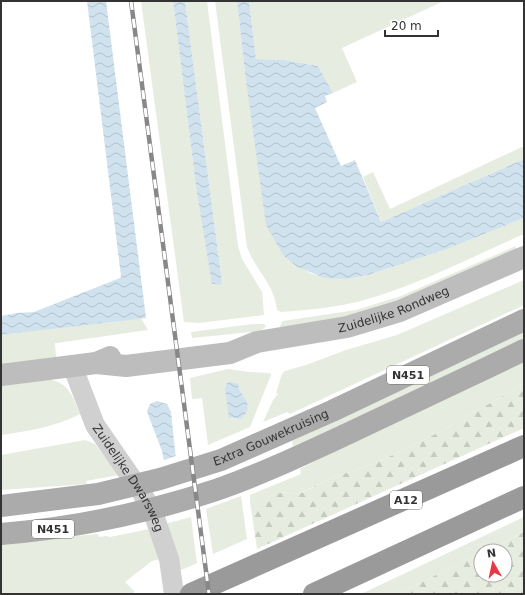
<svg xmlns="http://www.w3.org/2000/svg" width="525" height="595" font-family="'DejaVu Sans',sans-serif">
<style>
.green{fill:#e6ecdf;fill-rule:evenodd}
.forest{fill:url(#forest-firs)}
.water{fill:url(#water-waves)}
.pier{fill:#fff}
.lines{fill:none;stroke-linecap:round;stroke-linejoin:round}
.minor{stroke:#d0d0d0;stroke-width:20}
.secondary{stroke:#bdbdbd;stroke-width:22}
.primary{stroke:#ababab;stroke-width:22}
.motorway{stroke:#9a9a9a;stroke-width:22}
.rail-casing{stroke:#888;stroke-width:4.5}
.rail{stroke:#fff;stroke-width:3;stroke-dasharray:9;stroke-linecap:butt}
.labels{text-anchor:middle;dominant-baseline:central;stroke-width:4;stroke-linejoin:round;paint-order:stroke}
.shield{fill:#fff;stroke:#707070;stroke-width:1}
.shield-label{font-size:11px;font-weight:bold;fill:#333}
.street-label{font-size:12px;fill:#333;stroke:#fff}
</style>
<defs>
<pattern id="forest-firs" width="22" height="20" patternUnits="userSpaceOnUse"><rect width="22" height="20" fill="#e6ecdf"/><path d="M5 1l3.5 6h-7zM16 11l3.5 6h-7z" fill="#c6cbc0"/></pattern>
<pattern id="water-waves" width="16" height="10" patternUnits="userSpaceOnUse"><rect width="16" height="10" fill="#cfe2ee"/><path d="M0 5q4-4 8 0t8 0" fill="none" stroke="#b2c2cd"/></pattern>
</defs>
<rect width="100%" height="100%" fill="#fff"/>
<!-- green -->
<path class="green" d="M141 1H173L196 187 213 285 222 282 185 1H207L238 246 242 259 262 292 264 315 199 323 184 322Z
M215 1H237L245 73 283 255 297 266 312 274 347 279 368 275 447 249 524 218V234C469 258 415 287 357 302 332 308 306 310 281 312L277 310C274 283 256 271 247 247Z
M249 1H444L342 48 357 82 333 93 318 66 285 60 256 59Z
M524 146V159L381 222 363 177 373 172 390 209Z
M516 246V251L373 312 281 328 280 325 283 321 356 310 401 296Z
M524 280V305L290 414 287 412 263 422 273 400 278 394 276 393 282 374 285 371 306 365 346 350 397 335Z
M141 318 148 330 57 343H55L56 357 1 366V335Z
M253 324H264L266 326 261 331 192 338 191 332Z
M524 330V339L293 447 292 441Z
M524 360V384L430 437 378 462 335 477 298 494 284 492 250 502V495L301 474 300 469 329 454Z
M228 369 249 372 270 373 271 375 250 427 208 445 202 398 192 399 190 378ZM238 386 248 406 241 419H231Z
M48 379C70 383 72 396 80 414 55 427 29 431 1 435V383Z
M85 440 95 444 119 475 86 481 87 484 1 490V455Z
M241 496 247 539 213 554 206 509Z
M191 517 197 563 177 572 165 524Z
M524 517V532L486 551H481V553L397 594H361Z
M150 529 160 559 152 561 125 582 135 592 131 594H1V543L98 534 99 537 107 536 110 537Z"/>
<!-- forest -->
<path class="forest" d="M524 384V428L257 549 250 502 284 492 299 494 335 477 378 462 430 437Z
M524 532V594H397L481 553V575H505V551H486Z"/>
<!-- water -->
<path class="water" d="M87 1H106L146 318 1 335V316L17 313 34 312 120 278 121 276Z
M173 1H185L222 282 221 285 212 284 196 187Z
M237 1H249L256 59 285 60 318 66 333 93 325 96 327 102 315 108 341 166 355 160 381 222 524 159V218L447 249 368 275 347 279 325 278 297 267 283 255 266 225 245 73Z
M231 382 238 384C240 398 257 403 241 419L229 418 225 388 227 383Z
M157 401 167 404 171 412 180 498 169 487 162 451 149 417 147 411 150 404Z"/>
<!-- pier -->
<path class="pier" d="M178 455 182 498 171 500 162 461Z"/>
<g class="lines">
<!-- minor -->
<path class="minor" id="s1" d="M72 365 95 425 142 493 154 515 169 559 174 594"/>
<!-- secondary -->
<g class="secondary">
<path id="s2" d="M96 363 126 366 230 353 257 342 347 327 400 311 524 257"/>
<path d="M1 375 96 363 110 357"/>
</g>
<!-- primary -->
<g class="primary">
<path id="s3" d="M1 506 98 494 160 479 221 460 332 411 524 320"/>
<path d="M1 534C75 528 146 513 216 490 262 474 306 453 349 433 408 405 466 378 524 350"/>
</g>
<!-- motorway -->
<path class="motorway" d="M191 594 524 446
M314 594 524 497"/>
<defs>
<path id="rail" d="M131 1 209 594"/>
</defs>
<!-- rail casing -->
<use href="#rail" class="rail-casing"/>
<!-- rail -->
<use href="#rail" class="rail"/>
</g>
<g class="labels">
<!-- shield labels -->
<g class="shield">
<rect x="387" y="366" width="42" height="18" rx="3"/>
<rect x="390" y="491" width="32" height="18" rx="3"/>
<rect x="32" y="520" width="42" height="18" rx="3"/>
</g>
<g class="shield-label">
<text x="408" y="375">N451</text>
<text x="406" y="500">A12</text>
<text x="53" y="529">N451</text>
</g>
<!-- street labels -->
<g class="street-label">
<text stroke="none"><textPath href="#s2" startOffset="305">Zuidelijke Rondweg</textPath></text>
<text stroke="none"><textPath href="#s3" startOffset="280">Extra Gouwekruising</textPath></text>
<text stroke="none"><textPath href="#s1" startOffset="127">Zuidelijke Dwarsweg</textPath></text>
</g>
</g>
<!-- border -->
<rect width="525" height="595" fill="none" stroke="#333333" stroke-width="4"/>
<!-- north arrow -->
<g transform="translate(493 563) rotate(351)"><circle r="19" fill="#ffffff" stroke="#adadad"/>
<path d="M0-3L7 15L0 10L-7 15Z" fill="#e63946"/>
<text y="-6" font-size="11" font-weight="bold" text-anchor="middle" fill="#333333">N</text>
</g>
<!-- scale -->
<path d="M385 30v6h53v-6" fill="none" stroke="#333333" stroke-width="2"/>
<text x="391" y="30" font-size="12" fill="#333333" stroke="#ffffff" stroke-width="3" paint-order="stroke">20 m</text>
</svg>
